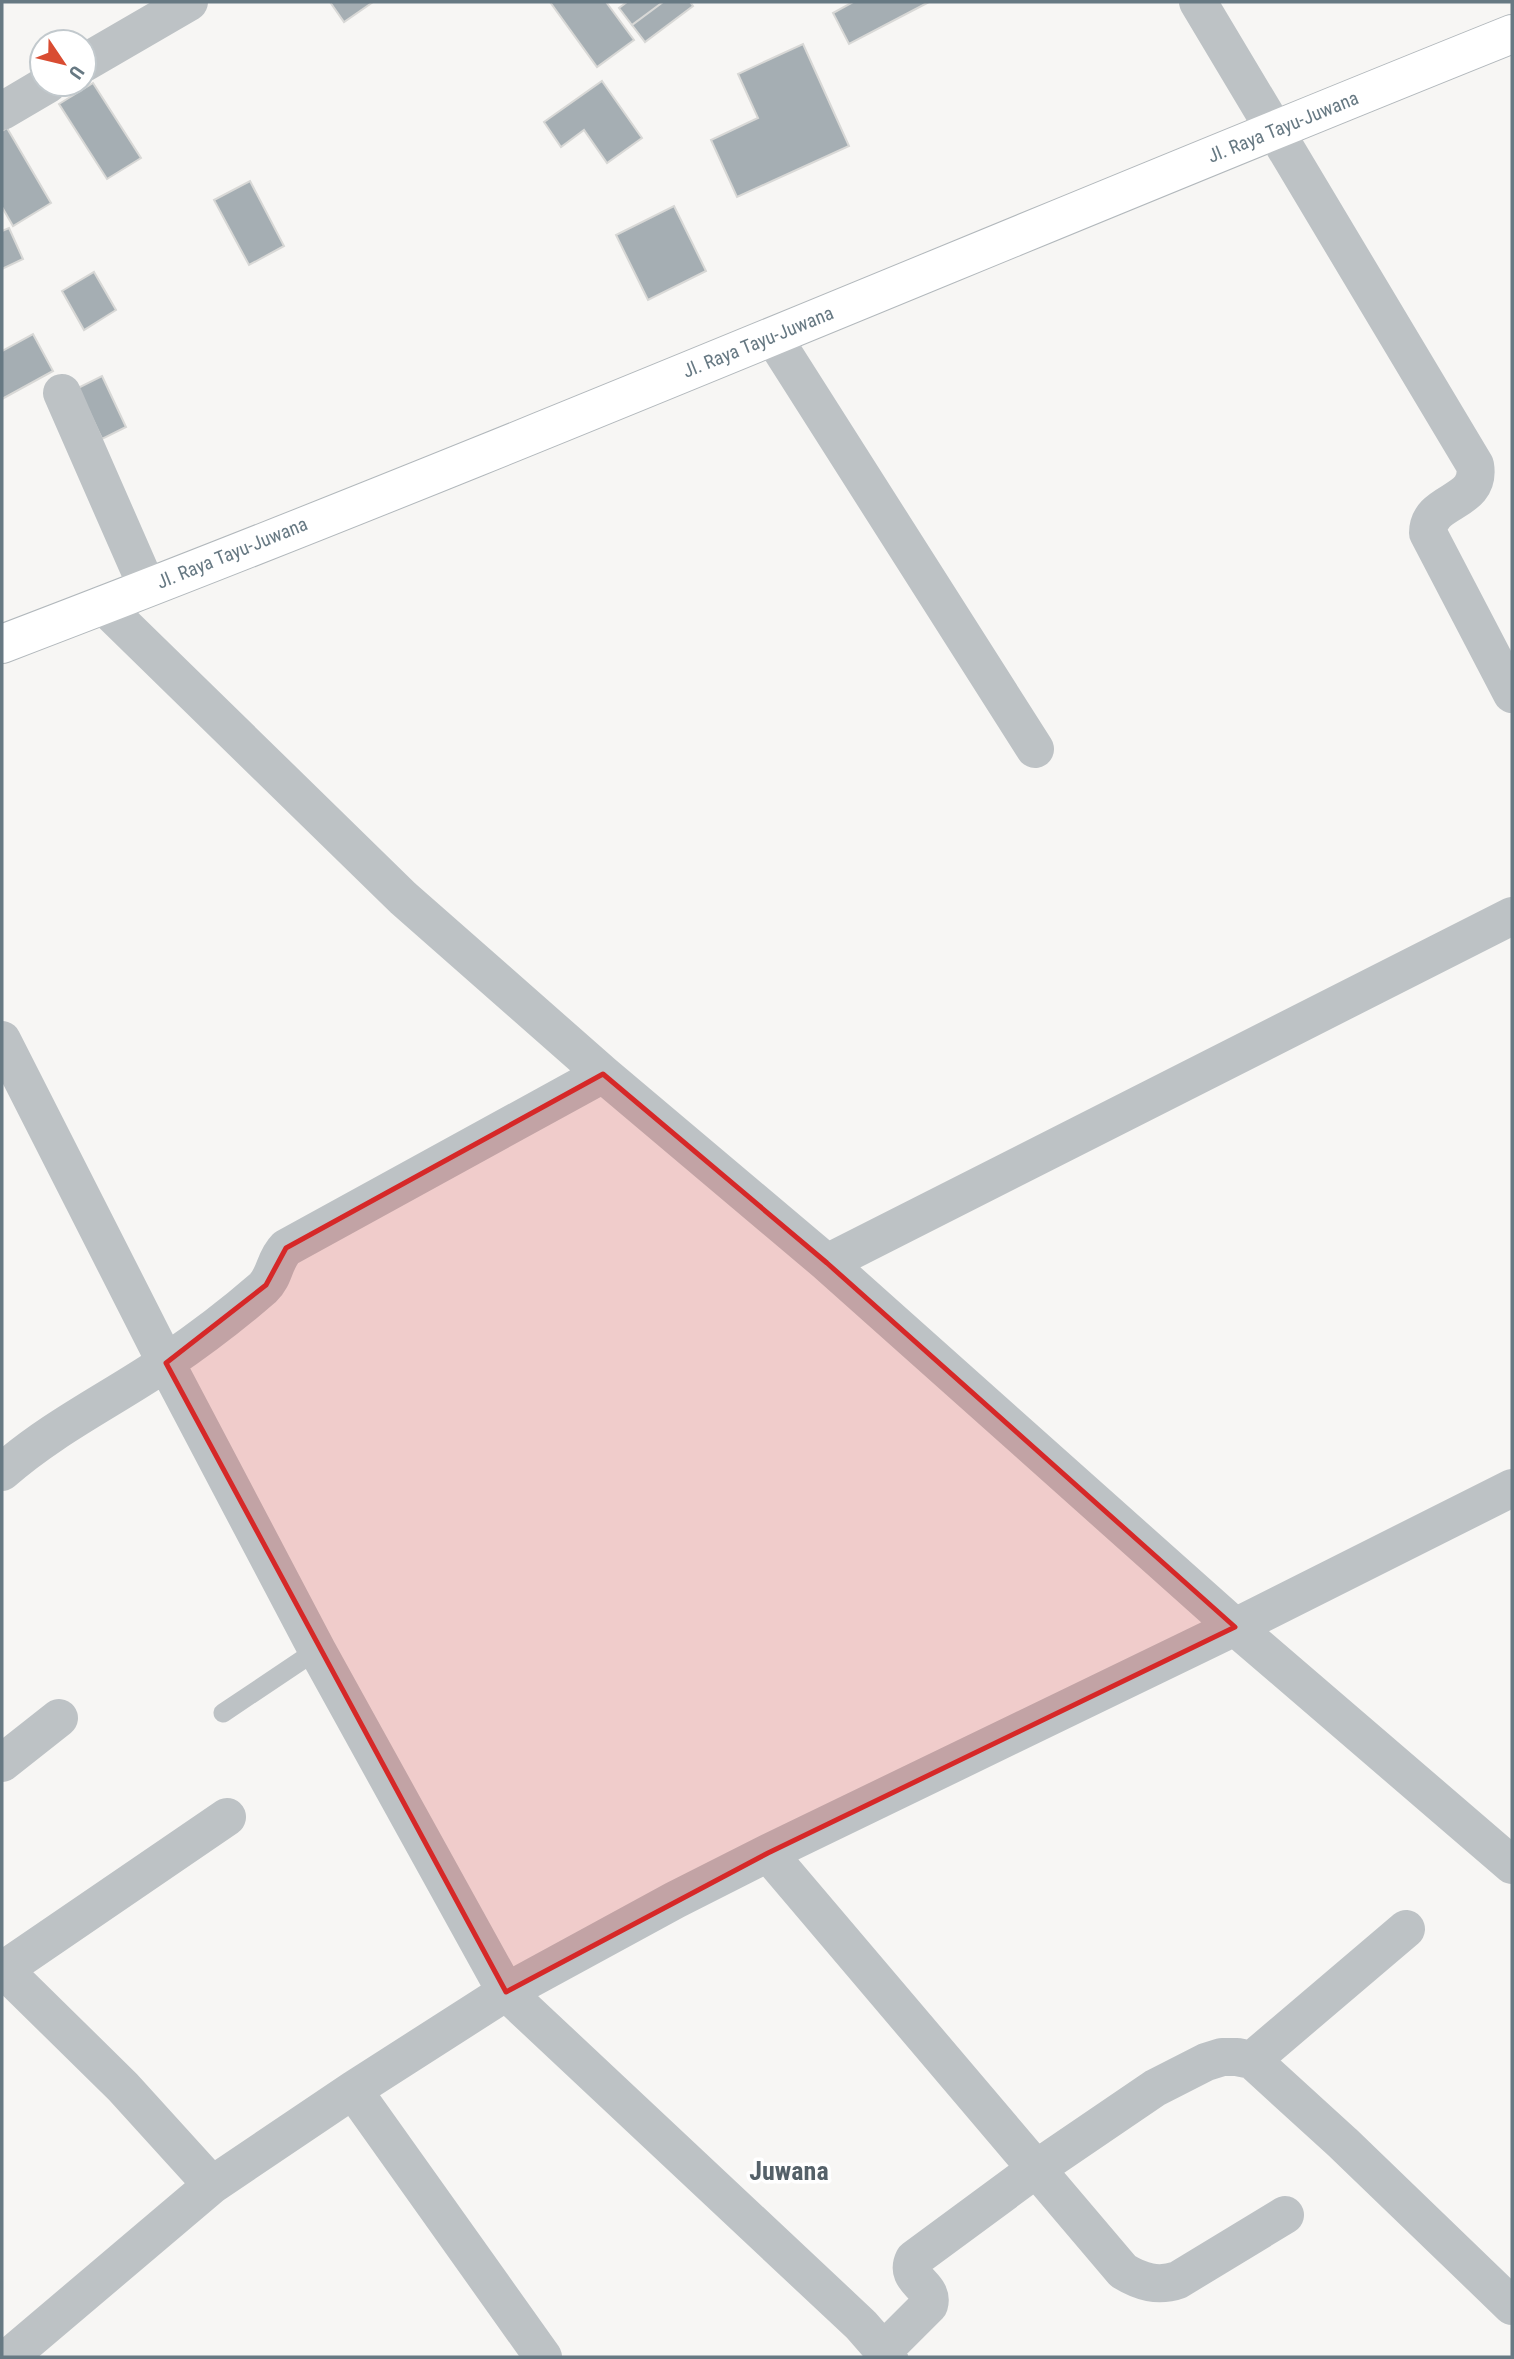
<svg xmlns="http://www.w3.org/2000/svg" width="1514" height="2359" font-family="'Roboto Condensed',sans-serif">
<style>
.building{fill:#a5aeb3;stroke:#d8d8d6;stroke-width:2}
.lines{fill:none;stroke-linecap:round;stroke-linejoin:round}
.secondary-casing{stroke:#b2b8bc;stroke-width:40}
.service{stroke:#bdc2c5;stroke-width:19}
.minor{stroke:#bdc2c5;stroke-width:38}
.secondary{stroke:#fff;stroke-width:38}
.marked{fill:#d62828;fill-opacity:0.2;stroke:#d62828;stroke-width:5;stroke-linejoin:round}
.labels{text-anchor:middle;dominant-baseline:central;stroke-width:7;stroke-linejoin:round;paint-order:stroke}
.street-label{font-size:19px;fill:#677983;stroke:#fff}
.district-label{font-size:26px;font-weight:bold;fill:#556169;stroke:#fff}
</style>
<rect width="100%" height="100%" fill="#f7f6f4"/>
<!-- building -->
<path class="building" d="M330 2H373L344 22Z
M550 2H606L634 40 597 67Z
M627 2H663L632 25 619 8Z
M663 2H690L693 6 645 42 632 25Z
M853 2H929L849 44 833 13Z
M803 44 849 146 737 197 711 140 758 118 738 74Z
M602 81 642 138 607 163 584 130 561 147 544 122Z
M93 83 141 158 107 179 59 104Z
M7 128 51 203 13 226 2 207V131Z
M250 181 284 246 249 265 214 200Z
M674 206 706 271 648 300 616 235Z
M9 228 23 259 2 269V231Z
M94 272 116 310 84 330 62 291Z
M33 334 53 371 2 399V351Z
M102 376 126 427 102 439 78 388Z"/>
<g class="lines">
<defs>
<path id="secondary" d="M2 644C509 451 1008 236 1512 34"/>
</defs>
<!-- secondary casing -->
<use href="#secondary" class="secondary-casing"/>
<!-- service -->
<path class="service" d="M223 1713 317 1650"/>
<!-- minor -->
<path class="minor" d="M1198 2 1475 465C1482 505 1428 498 1428 533L1512 694
M84 63 189 2
M2 111 48 84
M773 337 1035 749
M62 393 147 587
M103 605 403 898 603 1074 827 1263 1235 1627 1512 1865
M2 1040 166 1363 317 1650 506 1992 861 2325 889 2357
M827 1263 1512 916
M2 1472C52 1428 110 1400 165 1363 199 1340 232 1315 263 1288 275 1277 274 1260 286 1248L603 1074
M2 1763 59 1718
M768 1853 1123 2271C1141 2282 1158 2287 1178 2280L1285 2215
M2 1968 123 2087 212 2185
M3 1970 227 1817
M1252 2060 1406 1929
M353 2090 543 2357
M883 2351 929 2305C935 2285 903 2281 914 2259L1036 2169 1155 2088 1206 2062 1222 2057H1237L1252 2060 1343 2143 1512 2306
M9 2357 212 2185 353 2090 506 1992 675 1900 768 1853 1235 1627 1512 1488"/>
<!-- secondary -->
<use href="#secondary" class="secondary"/>
</g>
<!-- marked area -->
<path class="marked" d="M603 1074 827 1263 1235 1627 768 1853 506 1992 166 1363 266 1285 286 1248Z"/>
<g class="labels">
<!-- street labels -->
<g class="street-label">
<text transform="translate(1283 127) rotate(-22)">Jl. Raya Tayu-Juwana</text>
<text transform="translate(758 342) rotate(-22)">Jl. Raya Tayu-Juwana</text>
<text transform="translate(232 553) rotate(-22)">Jl. Raya Tayu-Juwana</text>
</g>
<!-- district labels -->
<g class="district-label">
<text x="789" y="2171">Juwana</text>
</g>
</g>
<!-- border -->
<rect width="1514" height="2359" fill="none" stroke="#677983" stroke-width="7"/>
<!-- north arrow -->
<g transform="translate(63 63) rotate(125)"><circle r="33" fill="#ffffff" stroke="#c2c9cd" stroke-width="2"/>
<path d="M0-5L12 26L0 18L-12 26Z" fill="#d94c32"/>
<text y="-10" font-size="19" font-weight="bold" text-anchor="middle" fill="#677983">U</text>
</g>
</svg>
